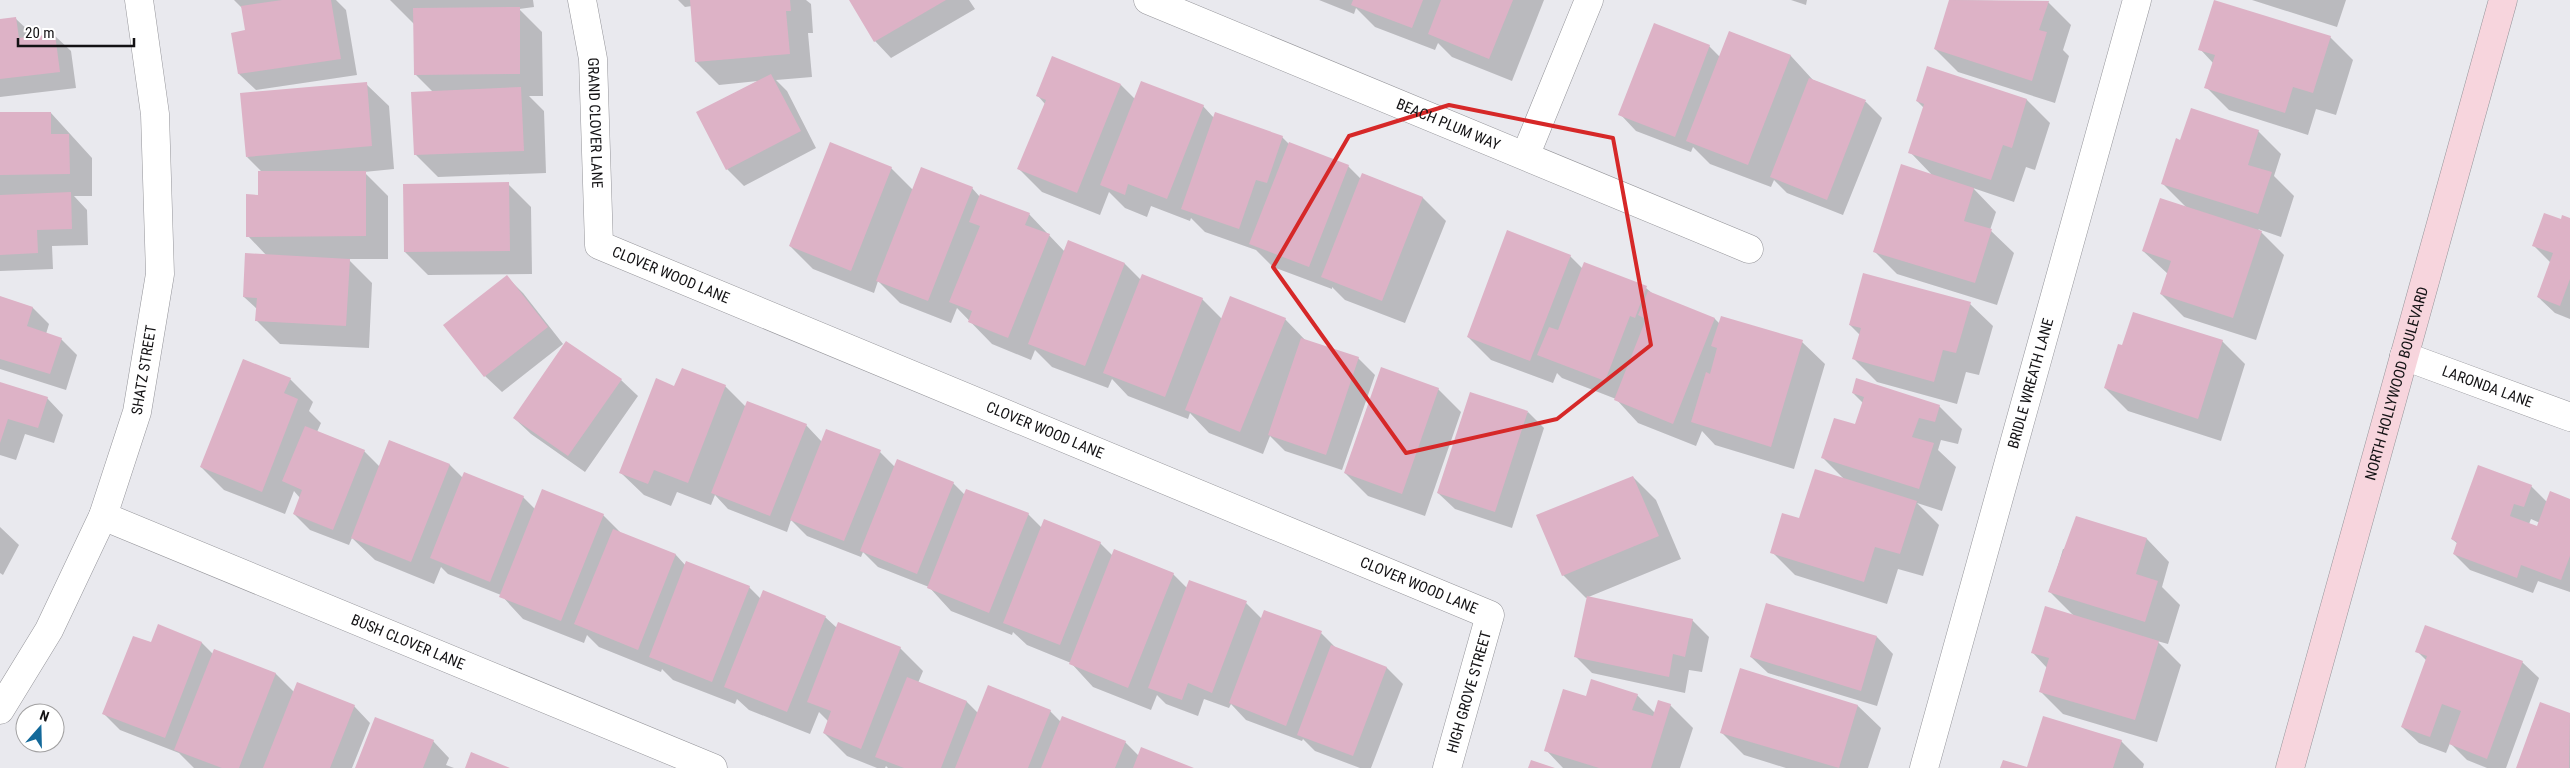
<svg xmlns="http://www.w3.org/2000/svg" width="2570" height="768" font-family="'Roboto Condensed',sans-serif">
<style>
.shadow{fill:#0003;fill-rule:evenodd}
.building{fill:#ddb2c6}
.lines{fill:none;stroke-linecap:round;stroke-linejoin:round}
.minor-casing{stroke:#95959a;stroke-width:29}
.secondary-casing{stroke:#95959a;stroke-width:29}
.minor{stroke:#fff;stroke-width:28}
.secondary{stroke:#f7d5dd;stroke-width:28}
.marked{fill:none;stroke:#d62828;stroke-width:4;stroke-linejoin:round}
.labels{text-anchor:middle;dominant-baseline:central;stroke-width:5;stroke-linejoin:round;paint-order:stroke}
.street-label{font-size:15px;fill:#131214;stroke:#fff}
</style>
<rect width="100%" height="100%" fill="#e9e9ee"/>
<!-- shadow -->
<path class="shadow" d="M234 0H336L346 10 357 75 256 90 239 74 233 34 246 31 243 9Z
M390 0H533L534 7 519 9 542 32 543 96H529L544 111 546 173 438 177 415 154 433 92 415 74 414 24Z
M678 0H806L811 4 813 33H808L812 77 776 80 787 91 816 148 744 186 727 169 698 112 758 81 719 85 696 62 692 6 685 7Z
M851 0H969L975 9 891 58 875 41Z
M1319 0H1544L1512 81 1452 57 1438 43 1435 50 1375 27 1356 8 1354 14Z
M1791 0H1807L1806 5Z
M1951 0 2048 2 2071 25 2063 50 2069 56 2055 103 1958 72 1935 49Z
M2252 0H2346L2337 27Z
M15 18 32 34V38L54 35 71 51 76 88 0 97V20Z
M1730 32 1791 56 1813 80 1866 102 1882 118 1843 215 1787 193 1774 180 1771 187 1710 164 1693 147 1691 152 1636 131 1620 114 1709 46 1720 57Z
M2330 37 2353 60 2336 115 2316 109 2308 135 2229 110 2206 87 2213 63 2200 49Z
M1928 68 2027 100 2050 123 2035 170 2026 167 2014 202 1973 188 1996 212 1990 230 2014 253 1997 305 1897 274 1875 252 1933 176 1910 152 1924 108 1917 101Z
M366 84 389 106 394 169 364 172 388 196V259H348L372 283 369 348 280 344 257 321V309L244 297 267 256 248 236 260 196 263 173 247 157Z
M1121 85 1135 99 1203 106 1214 118 1282 137 1289 144 1348 166 1361 179 1363 174 1423 198 1446 221 1405 323 1345 300 1332 287V289L1273 267 1256 250 1205 232 1191 218 1190 221 1151 206 1147 217 1125 208 1109 192 1100 215 1042 192 1019 169 1045 104 1038 96Z
M51 113 92 158V196H74L87 210 88 245 52 246 53 269 0 271V114Z
M2258 131 2281 154 2274 176 2294 196 2281 237 2258 229 2284 255 2256 340 2184 317 2161 294 2168 274 2143 251 2187 208 2162 183 2181 141Z
M891 168 913 190 972 188 980 197 1029 214 1065 252 1125 264 1141 280 1202 299 1222 319H1285L1307 342 1358 358 1375 375 1342 470 1285 451 1270 436 1263 454 1209 433 1190 413 1188 419 1128 396 1112 379 1108 388 1052 367 1035 350 1031 360 992 344 957 308 951 323 900 303 878 281 874 293 813 269 790 246Z
M508 184 531 207 532 274 428 275 405 252Z
M2570 219V319L2555 313 2538 297 2551 263 2534 246 2562 221Z
M1570 256 1583 269 1646 288 1653 294 1715 319 1720 324 1802 342 1825 364 1794 469 1715 445 1702 431 1696 446 1638 423 1616 399 1562 378 1557 373 1553 383 1491 360 1468 337Z
M507 277 523 293 563 344 502 392 485 376Z
M0 297 33 308 49 324 46 334 61 339 77 355 66 390 0 369Z
M1970 304 1993 326 1979 375 1966 372 1957 404 1877 382 1854 359 1860 335 1850 325Z
M2222 341 2245 364 2221 441 2128 411 2105 388Z
M290 379 313 402 309 411 321 423 317 432 364 451 380 467 390 441 450 465 463 478 523 497 535 509 603 515 622 534 676 555 686 566 749 587 761 599 825 617 837 628 900 648 923 671 918 683 967 702 978 713 1050 711 1061 722 1125 742 1139 756 1191 768H888L886 766 885 768H877L847 756 824 733 829 722 819 712 810 734 749 710 737 699 735 704 673 680 662 669 661 672 599 647 587 635 584 643 523 619 501 595 448 574 441 567 434 584 375 560 352 538 349 545 310 530 294 514 300 498 294 491 285 514 224 490 201 467Z
M621 380 638 396 585 472 531 434 514 418Z
M0 383 47 398 63 415 54 443 25 434 16 460 0 455Z
M725 386 746 407 806 425 822 442 880 452 895 467 953 483 965 495 1028 514 1042 528 1100 543 1113 556 1173 574 1187 588 1246 603 1262 619 1321 633 1337 649 1387 668 1403 684 1371 768H1360L1315 751 1303 739 1302 741 1246 720 1231 704 1229 708 1204 699 1198 716 1166 704 1157 695 1151 710 1093 687 1071 663 1027 645 1013 632 1012 635 951 611 929 587 878 567 863 552 861 557 807 536 791 520 787 532 728 509 715 495 711 505 677 492 671 506 644 495 621 473 675 387Z
M1438 389 1461 412 1425 516 1368 496 1345 473Z
M1853 393 1939 406 1962 429 1958 444 1941 440 1938 450 1956 467 1942 511 1917 503 1939 525 1923 576 1898 569 1887 604 1795 575 1772 552 1800 520 1845 480 1822 457 1856 426 1863 403Z
M1528 412 1544 428 1512 528 1455 509 1438 493Z
M1633 477 1656 500 1681 559 1586 598 1563 575Z
M2531 486 2547 502 2570 500V592L2538 581 2533 593 2470 570 2454 554 2458 544 2452 539ZM2531 519 2540 523 2538 527 2529 524Z
M0 527 19 545 3 575 0 573Z
M2147 539 2169 562 2162 587 2180 605 2168 644 2157 641 2181 665 2157 742 2063 714 2040 691 2047 668 2033 653 2075 617 2050 592 2063 549Z
M1692 620 1709 637 1702 672 1689 670 1685 693 1592 673 1576 657Z
M159 626 202 643 213 654 214 650 276 674 294 692 354 706 370 723 352 768H194L179 753 120 730 104 714 152 644Z
M1877 637 1893 654 1877 706 1768 673 1751 657Z
M2417 651 2522 662 2539 678 2506 768H2487L2467 760 2450 743 2446 753 2419 743 2402 727 2427 661Z
M1741 670 1858 706 1881 728 1868 768H1786L1744 755 1721 732Z
M1637 695 1655 713 1670 705 1693 728 1680 768H1563L1546 750 1587 698Z
M2540 704 2570 715V768H2517Z
M433 741 449 758 446 765 454 768H357Z
M2121 741 2144 764 2143 768H2028Z"/>
<!-- building -->
<path class="building" d="M282 0H331L341 59 238 74 231 33 245 30 241 6Z
M690 0H790L791 11H786L790 54 695 62Z
M849 0H946L874 42Z
M1353 0H1423L1412 28 1351 5Z
M1441 0H1513L1489 59 1428 34Z
M1949 0 2049 1 2039 30 2047 32 2032 81 1934 49Z
M2214 0 2331 36 2313 93 2293 87 2285 113 2204 88 2215 55 2198 50Z
M520 7V74L414 75 413 8Z
M16 17 19 38 55 34 60 72 0 79V19Z
M1654 23 1710 45 1675 137 1618 115Z
M1729 31 1791 55 1748 165 1686 141Z
M1052 56 1121 84 1077 193 1017 169 1046 100 1036 96Z
M1927 66 2027 99 2012 148 2003 145 1991 180 1908 153 1924 104 1916 101Z
M771 74 801 131 726 170 696 112Z
M1809 78 1866 100 1827 200 1770 177Z
M1141 81 1204 105 1167 199 1128 184 1125 195 1100 185Z
M367 82 372 146 246 157 240 93Z
M521 87 524 151 414 155 411 92Z
M2191 108 2259 130 2248 165 2272 172 2258 214 2161 184 2176 138 2180 140Z
M0 112H51V134H69L70 174 0 175Z
M1215 112 1283 136 1267 183 1256 180 1239 229 1181 209Z
M830 142 892 167 851 271 789 246Z
M1289 142 1349 165 1309 267 1249 244Z
M1901 164 1974 188 1964 221 1992 229 1975 283 1873 252Z
M921 167 973 187 928 301 876 281Z
M258 171H366V236L246 237V194L258 195Z
M1362 173 1423 197 1382 301 1321 277Z
M509 182 510 251 404 252 403 184Z
M71 192 72 229 37 230 38 253 0 255V195Z
M980 194 1030 213 1025 225 1050 234 1008 338 968 322 972 311 949 302 980 226 969 222Z
M2160 198 2262 231 2233 318 2160 294 2171 261 2142 251Z
M2544 213 2561 219 2562 215 2570 218V279L2560 306 2537 297 2553 253 2532 246Z
M1507 230 1571 255 1530 361 1467 337Z
M1068 240 1125 263 1085 366 1028 344Z
M245 253 350 259 346 326 255 321 257 298 243 297Z
M1584 262 1647 286 1635 318 1630 316 1605 381 1537 355 1549 327 1558 330Z
M1863 273 1971 302 1956 353 1943 350 1934 382 1852 359 1861 328 1849 325Z
M1142 274 1203 298 1165 397 1103 373Z
M507 275 548 327 484 377 443 325Z
M1648 291 1715 318 1673 424 1614 400 1646 319 1638 315Z
M0 296 33 307 27 326 62 338 50 374 0 359Z
M1230 296 1286 318 1240 432 1185 410Z
M2133 312 2223 340 2198 419 2104 388 2118 344 2122 345Z
M1721 316 1803 340 1771 447 1691 422 1706 372 1710 374 1717 348 1711 346Z
M1301 338 1359 357 1326 455 1268 435Z
M566 341 622 379 568 456 513 418Z
M243 359 291 378 284 393 298 399 262 492 200 467Z
M1381 367 1439 388 1402 494 1344 473Z
M682 368 726 385 688 483 654 470 648 484 619 473 656 378 674 386Z
M1856 378 1940 405 1935 422 1919 418 1912 437 1934 443 1919 489 1821 458 1834 418 1855 424 1864 397 1852 393Z
M0 382 48 397 38 428 8 419 0 443Z
M1470 392 1528 411 1495 512 1437 493Z
M747 401 807 424 770 516 711 493Z
M305 426 365 450 333 530 293 514 302 490 282 481Z
M826 429 881 450 844 541 790 520Z
M389 440 450 464 411 562 351 538Z
M897 459 954 482 917 574 860 551Z
M2478 465 2532 485 2524 507 2514 504 2510 516 2537 526 2550 491 2570 499V556L2561 580 2521 565 2517 578 2453 554 2457 542 2451 539Z
M1815 469 1917 501 1900 554 1875 547 1864 582 1770 553 1782 513 1799 518Z
M464 472 524 496 490 582 430 558Z
M1633 476 1659 536 1562 576 1536 515Z
M542 489 604 514 561 621 499 597Z
M966 489 1029 513 989 613 927 588Z
M2076 516 2147 538 2136 574 2158 581 2145 622 2048 592Z
M1044 519 1101 542 1060 645 1003 623Z
M613 529 676 554 638 650 574 624Z
M1114 549 1174 573 1128 688 1069 664Z
M686 561 750 586 712 682 649 657Z
M1189 580 1247 601 1212 693 1188 683 1182 700 1148 688Z
M763 590 826 616 787 712 724 687Z
M1587 596 1693 619 1685 657 1673 654 1669 677 1574 657Z
M1766 603 1877 636 1861 691 1750 657Z
M2045 606 2159 641 2135 720 2039 692 2049 658 2031 653Z
M1264 610 1322 631 1286 726 1229 703Z
M838 622 901 647 861 749 823 733 831 711 807 702Z
M158 624 202 642 165 738 102 714 133 636 151 642Z
M2425 625 2523 661 2487 759 2449 744 2461 711 2442 704 2430 737 2401 727 2427 656 2415 652Z
M1331 645 1387 667 1353 756 1297 735Z
M214 649 276 673 239 768H222L174 750Z
M1740 668 1858 705 1839 768 1720 733Z
M907 677 967 701 941 768H904L875 757Z
M1591 679 1638 694 1632 710 1653 716 1658 700 1671 704 1651 768H1599L1544 751 1563 689 1586 696Z
M297 682 355 705 330 768H263Z
M988 685 1051 710 1028 768H955Z
M2540 702 2570 713 2569 768H2516Z
M1062 716 1126 741 1115 768H1041Z
M2043 716 2122 740 2113 768H2000L2003 760 2027 767Z
M375 717 434 740 423 768H355Z
M1141 747 1194 768H1133Z
M471 752 510 768H465Z
M1531 760 1555 768H1528Z"/>
<g class="lines">
<defs>
<g id="minor">
<path id="s1" d="M582 0 593 59 599 245 1490 615 1447 768"/>
<path id="s2" d="M1148 0 1749 249"/>
<path d="M1526 154 1589 0"/>
<path id="s3" d="M2404 356 2570 417"/>
<path id="s4" d="M103 516 713 768"/>
<path id="s5" d="M0 710 49 630 103 516 137 412 160 274 155 114 139 0"/>
<path id="s6" d="M1924 768 2137 0"/>
</g>
<g id="secondary">
<path id="s7" d="M2290 768 2503 0"/>
</g>
</defs>
<!-- minor casing -->
<use href="#minor" class="minor-casing"/>
<!-- secondary casing -->
<use href="#secondary" class="secondary-casing"/>
<!-- minor -->
<use href="#minor" class="minor"/>
<!-- secondary -->
<use href="#secondary" class="secondary"/>
</g>
<!-- marked area -->
<path class="marked" d="M1449 105 1613 138 1651 345 1557 419 1406 453 1273 267 1349 136Z"/>
<g class="labels">
<!-- street labels -->
<g class="street-label">
<text stroke="none"><textPath href="#s1" startOffset="124">GRAND CLOVER LANE</textPath></text>
<text stroke="none"><textPath href="#s2" startOffset="325">BEACH PLUM WAY</textPath></text>
<text stroke="none"><textPath href="#s1" startOffset="324">CLOVER WOOD LANE</textPath></text>
<text stroke="none"><textPath href="#s5" startOffset="372">SHATZ STREET</textPath></text>
<text stroke="none"><textPath href="#s6" startOffset="399">BRIDLE WREATH LANE</textPath></text>
<text stroke="none"><textPath href="#s7" startOffset="399">NORTH HOLLYWOOD BOULEVARD</textPath></text>
<text stroke="none"><textPath href="#s3" startOffset="89">LARONDA LANE</textPath></text>
<text stroke="none"><textPath href="#s1" startOffset="729">CLOVER WOOD LANE</textPath></text>
<text stroke="none"><textPath href="#s1" startOffset="1134">CLOVER WOOD LANE</textPath></text>
<text stroke="none"><textPath href="#s4" startOffset="330">BUSH CLOVER LANE</textPath></text>
<text transform="translate(1469 692) rotate(-74)">HIGH GROVE STREET</text>
</g>
</g>
<!-- north arrow -->
<g transform="translate(40 728) rotate(20)"><circle r="24" fill="#ffffff" stroke="#a1a0a1"/>
<path d="M0-4L9 19L0 12L-9 19Z" fill="#13699a"/>
<text y="-8" font-size="14" font-weight="bold" text-anchor="middle" fill="#131214">N</text>
</g>
<!-- scale -->
<path d="M18 38v8h116v-8" fill="none" stroke="#131214" stroke-width="2.5"/>
<text x="25" y="38" font-size="15" fill="#131214" stroke="#ffffff" stroke-width="4" paint-order="stroke">20 m</text>
</svg>
